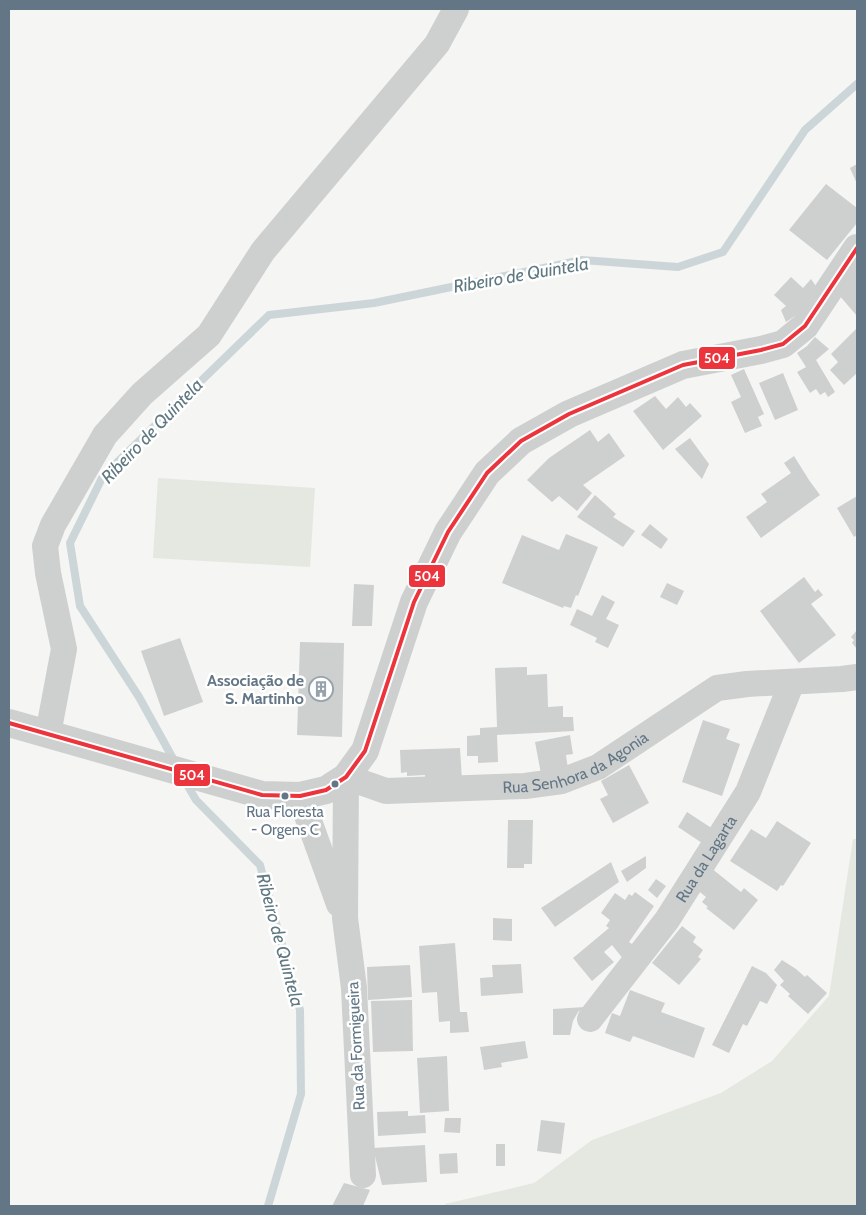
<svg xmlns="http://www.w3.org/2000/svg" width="866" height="1215" font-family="Cabin,sans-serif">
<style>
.green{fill:#e4e8e1}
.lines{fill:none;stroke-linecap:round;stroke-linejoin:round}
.stream{stroke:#ccd6d8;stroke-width:8}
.building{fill:#ced0d0}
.minor{stroke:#ced0d0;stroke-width:26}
.tertiary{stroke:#ced0d0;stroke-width:28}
.bus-1-casing{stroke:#fff;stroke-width:8}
.bus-1{stroke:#ec343c;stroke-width:4}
.bus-dot{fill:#637685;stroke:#fff;stroke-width:2}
.labels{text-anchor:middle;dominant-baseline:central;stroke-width:5;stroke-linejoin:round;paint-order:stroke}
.bus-label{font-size:15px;fill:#637685;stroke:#fff}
.poi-label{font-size:16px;font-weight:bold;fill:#637685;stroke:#fff;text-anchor:end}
.street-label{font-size:16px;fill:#637685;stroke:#fff}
.water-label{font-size:18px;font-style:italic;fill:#5f7882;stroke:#fff}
.line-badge{stroke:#fff;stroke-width:2}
.badge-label{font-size:14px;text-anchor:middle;font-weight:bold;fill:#fff}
</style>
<rect width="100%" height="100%" fill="#f5f5f3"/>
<!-- green -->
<path class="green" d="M158 478 315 488 310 567 153 558Z
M853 839H857V1206H447L445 1204 534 1183 592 1140 721 1093 772 1061 829 996Z"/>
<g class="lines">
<!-- stream -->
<path class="stream" d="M176 764 139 697 80 606 70 543 103 476 269 315 374 303 582 260 678 267 723 252 805 130 857 84
M185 781 196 800 260 865 300 1010 301 1094 268 1206"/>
</g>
<!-- building -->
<path class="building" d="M857 164V184L850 168Z
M826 184 857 208V223L827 260 789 230Z
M857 266V316L839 295Z
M791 277 803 288 811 279 818 289 804 307 795 316 786 322 781 310 786 306 774 295Z
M856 329 857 330V373L844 385 830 370 838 362 831 354Z
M815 337 829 349 816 360 835 392 828 397 825 392 820 395 816 389 810 393 797 372 806 367 797 353 807 346Z
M744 369 764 414 758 417 762 426 745 433 731 402 741 397 731 375Z
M783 373 798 410 775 420 759 383Z
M655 396 666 409 678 397 686 407 690 403 702 416 663 450 633 411Z
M590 430 598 442 609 433 625 456 583 485 592 493 577 511 559 496 552 502 527 480 549 458Z
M690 438 709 464 702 479 675 449Z
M794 456 809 480 820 495 761 538 746 517 767 502 761 494 791 473 784 463Z
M595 495 616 514 613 517 635 531 623 547 577 517Z
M857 496V535L854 537 837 508Z
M650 524 668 539 661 549 641 535Z
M566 534 598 547 578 596 576 595 571 608 564 606 563 608 502 583 522 535 559 550Z
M804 577 815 592 818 589 823 595 811 604 836 635 799 663 760 611Z
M667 583 684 591 677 605 660 597Z
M354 584 374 585 372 626H352Z
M602 595 615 602 606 619 619 625 608 648 595 642 597 638 570 625 577 609 592 616Z
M857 630V649L852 643 854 640 851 637Z
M180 638 203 702 164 716 141 651Z
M300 642 344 643 342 737 297 735Z
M527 667V675L547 674 548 707 563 706V717H573L574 731 497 735 498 762 478 763V756H467V736L480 735V728L497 727 495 668Z
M703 720 730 729 726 739 740 744 722 796 682 782Z
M570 735 573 754 566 755 568 769 541 774 535 742Z
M460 748 462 780 425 779V775L407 776V772L401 773 400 750Z
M629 765 649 803 613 823 600 799 608 795 601 781Z
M687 812 713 829 705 845 678 827Z
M508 820H533L532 864H524V868H507Z
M777 821 811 843 783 886 781 885 777 891 730 861 751 829 766 838Z
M646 856V868L627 882 621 871Z
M611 862 619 882 555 927 541 908Z
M711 868 741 892 744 888 758 900 734 930 706 908 708 907 702 902 706 897 695 888Z
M656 879 666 886 657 898 648 890Z
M635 892 654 906 629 942 635 946 624 960 612 945 604 952 614 962 592 981 573 958 609 928 606 926 610 920 601 913 615 893 625 900 629 894 632 896Z
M493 918 512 919V941L493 940Z
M682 926 696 937 693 942 703 950 698 957 701 959 679 985 652 963Z
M455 943 460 1012H467L469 1032 450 1033V1021L439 1022 437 992 422 993 419 946Z
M782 960 796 969 805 977 807 975 827 993 808 1014 788 996 790 994 780 985 784 981 774 970Z
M521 964 523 993 481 996 480 978 493 977 492 965Z
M410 965 412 997 368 1000 367 967Z
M752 966 766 973 777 985 767 1004 760 1001 747 1026 743 1024 729 1053 712 1045Z
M630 990 665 1003 661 1012 705 1028 694 1058 633 1036 630 1042 605 1033 612 1013 620 1016Z
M412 1000 413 1051 373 1052 371 1001Z
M585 1007 578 1012 573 1021 570 1035H553V1009Z
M525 1041 528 1058 501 1063 502 1067 484 1070 480 1047Z
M447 1056 449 1111 420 1113 417 1058Z
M408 1111V1116L425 1115 426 1133 378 1136 377 1112Z
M445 1118H461L460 1133 444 1132Z
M541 1120 565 1123 561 1154 537 1151Z
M496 1144H505V1166H496Z
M425 1145 427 1182 382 1185 373 1148Z
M457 1153 458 1173 440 1174 439 1154Z
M344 1183 370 1190 363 1206H332Z"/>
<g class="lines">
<!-- minor -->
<g class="minor">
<path d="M48 734 64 649 48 573 45 546 53 525 105 435 142 394 209 335 263 251 437 44 456 9"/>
<path d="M300 796 339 904"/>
<path id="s1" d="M590 1019 667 920 748 792 792 682"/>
<path id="s2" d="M363 1175 354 988 345 918 346 777 386 791 525 786 562 781 598 767 717 688 747 684 842 679 857 677"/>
</g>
<!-- tertiary -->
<path class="tertiary" d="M9 723 262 795 300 796 326 790 346 777 365 751 414 602 448 532 487 473 521 441 569 414 683 365 761 350 783 344 805 326 857 248"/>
<defs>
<path id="bus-1" d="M9 723 262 795 300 796 326 790 346 777 365 751 414 602 448 532 487 473 521 441 569 414 683 365 761 350 783 344 805 326 857 248"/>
</defs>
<!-- bus-1 casing -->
<use href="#bus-1" class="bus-1-casing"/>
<!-- bus-1 -->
<use href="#bus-1" class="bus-1"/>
</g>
<!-- icons -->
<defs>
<symbol id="building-ring" viewBox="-11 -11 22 22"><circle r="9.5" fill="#fff" stroke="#96a2ac" stroke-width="1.5"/><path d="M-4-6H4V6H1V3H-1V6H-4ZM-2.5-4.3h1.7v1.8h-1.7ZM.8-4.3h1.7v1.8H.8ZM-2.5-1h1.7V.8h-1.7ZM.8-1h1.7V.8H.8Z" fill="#96a2ac"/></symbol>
</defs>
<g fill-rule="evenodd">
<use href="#building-ring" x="307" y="675" width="28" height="28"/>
</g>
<!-- markers -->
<g class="bus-dot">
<circle cx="335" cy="784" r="4.5"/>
<circle cx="285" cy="796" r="4.5"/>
</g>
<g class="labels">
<!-- bus labels -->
<g class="bus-label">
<text x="285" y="812">Rua Floresta<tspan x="285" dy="18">- Orgens C</tspan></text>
</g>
<!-- poi labels -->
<g class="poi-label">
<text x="304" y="680">Associação de<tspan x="304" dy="18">S. Martinho</tspan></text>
</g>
<!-- street labels -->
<g class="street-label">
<text stroke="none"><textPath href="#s2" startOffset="636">Rua Senhora da Agonia</textPath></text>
<text stroke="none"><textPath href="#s1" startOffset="198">Rua da Lagarta</textPath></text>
<text transform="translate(356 1046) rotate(-93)">Rua da Formigueira</text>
</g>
<!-- water labels -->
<g class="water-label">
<text transform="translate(521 275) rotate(-10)">Ribeiro de Quintela</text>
<text transform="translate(152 431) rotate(-46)">Ribeiro de Quintela</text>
<text transform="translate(280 940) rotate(75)">Ribeiro de Quintela</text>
</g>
</g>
<g class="line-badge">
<rect x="698" y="346" width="38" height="24" rx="5" fill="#ec343c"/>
<rect x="408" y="564" width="38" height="24" rx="5" fill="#ec343c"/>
<rect x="173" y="763" width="38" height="24" rx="5" fill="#ec343c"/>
</g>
<g class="badge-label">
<text x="717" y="363">504</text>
<text x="427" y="581">504</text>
<text x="192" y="780">504</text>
</g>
<!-- border -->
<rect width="866" height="1215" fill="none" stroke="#637685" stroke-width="20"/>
</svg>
